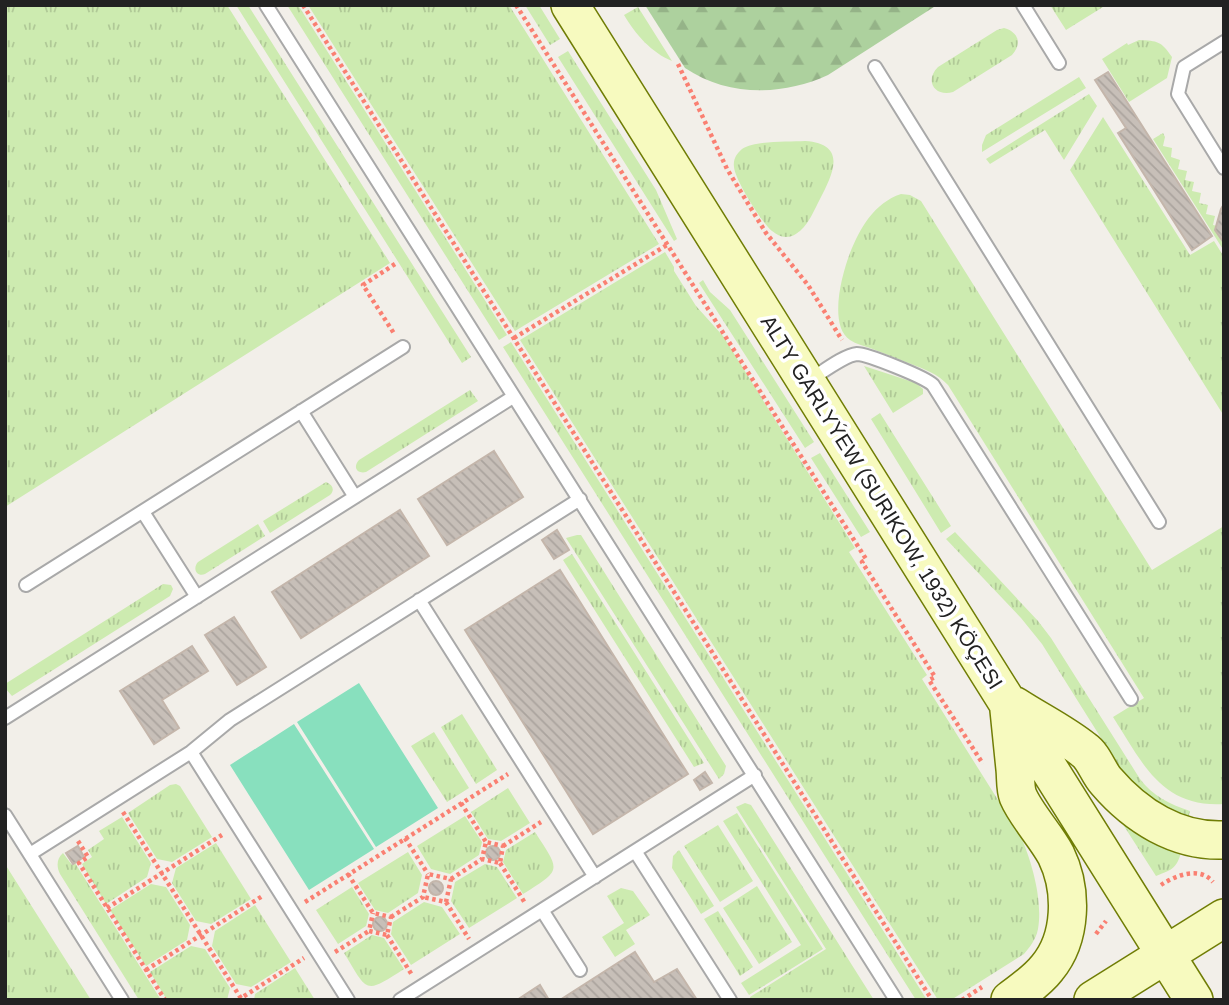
<svg xmlns="http://www.w3.org/2000/svg" width="1229" height="1005" font-family="Helvetica,sans-serif">
<style>
.grass{fill:url(#grass-tufts)}
.forest{fill:url(#forest-firs)}
.pitch{fill:#88e0be}
.building{fill:url(#building-back-hatch);stroke:#c4b6ab;stroke-width:2}
.lines{fill:none;stroke-linecap:round;stroke-linejoin:round}
.lane-casing{stroke:#a9a9a9;stroke-width:16}
.secondary-casing{stroke:#707d05;stroke-width:40}
.path{stroke:#fa8072;stroke-width:4.5;stroke-dasharray:3.5 3.5;stroke-linecap:butt}
.lane{stroke:#fff;stroke-width:12}
.secondary{stroke:#f7fabf;stroke-width:37}
.labels{text-anchor:middle;dominant-baseline:central;stroke-width:7;stroke-linejoin:round;paint-order:stroke}
.street-label{font-size:21px;fill:#222;stroke:#fff}
</style>
<defs>
<pattern id="grass-tufts" width="24" height="20" patternUnits="userSpaceOnUse" patternTransform="scale(1.75)"><rect width="24" height="20" fill="#cdebb0"/><path d="M3 7l-1-3M5 7V3M7 7l1-3M15 17l-1-3M17 17v-4M19 17l1-3" fill="none" stroke="#b0c997"/></pattern>
<pattern id="forest-firs" width="22" height="20" patternUnits="userSpaceOnUse" patternTransform="scale(1.75)"><rect width="22" height="20" fill="#add19e"/><path d="M5 1l3.5 6h-7zM16 11l3.5 6h-7z" fill="#95b388"/></pattern>
<pattern id="building-back-hatch" width="6" height="6" patternUnits="userSpaceOnUse" patternTransform="scale(1.75)"><rect width="6" height="6" fill="#c7bfb8"/><path d="M-1 5l2 2M0 0l6 6M5-1l2 2" fill="none" stroke="#aba49e"/></pattern>
</defs>
<rect width="100%" height="100%" fill="#f2efe9"/>
<!-- grass -->
<path class="grass" d="M5 5H227L390 263 5 507Z
M236 5H248L471 357 462 363Z
M287 5H298L507 335 499 340Z
M308 5H509L659 244 515 331Z
M525 5H539L560 39 550 45Z
M1050 5H1101L1103 7 1066 30Z
M638 7 672 61C652 53 635 34 624 15Z
M1004 28C1019 32 1022 44 1012 55L953 92C935 97 924 81 938 67L997 30Z
M1139 40C1158 41 1161 41 1172 57L1167 78 1129 102 1102 59 1127 43 1128 45Z
M568 51 656 190 677 239 674 241 558 57Z
M1079 77 1086 88 982 152V145L986 135Z
M1089 94 1097 106 1064 160 1045 130 990 164 986 159Z
M1103 117 1190 255 1214 241 1224 257V416L1070 170Z
M1163 133 1165 137 1163 146 1172 148 1171 157 1180 160 1178 169 1187 171 1185 180 1194 182 1192 191 1201 193 1199 203 1208 205 1206 214 1215 216 1213 225 1222 227 1224 251 1153 139Z
M805 141C848 144 833 174 820 199 814 210 810 222 800 231 796 234 792 237 786 237 781 237 776 234 772 231 762 223 735 180 734 167 733 160 736 154 742 149 756 140 789 142 805 141Z
M901 194 910 195 921 201 1152 570 1224 526V804C1161 808 1142 762 1113 717L1144 698 948 385C938 374 924 369 911 364 897 359 884 353 870 348 864 346 856 344 850 340 828 325 842 274 850 253 860 228 874 203 901 194Z
M665 252 674 267V271L696 306 723 336 855 548 849 552 927 675 922 679 1020 835C1032 861 1043 901 1038 929 1036 939 1030 947 1024 954L951 1000H938L520 340Z
M703 280 710 292 730 310 814 442 805 448 699 283Z
M511 342 927 1000H916L503 347Z
M864 366 916 383 923 389V394L893 413Z
M470 390 478 401 366 472C358 474 352 468 359 460Z
M880 413 951 526 941 533 871 419Z
M820 453 870 532 861 537 811 458Z
M326 482C333 485 335 490 330 495L270 533 263 521Z
M258 524 265 536 205 574C197 577 192 569 198 562Z
M955 532 1038 621 1051 638 1140 779C1153 796 1169 804 1190 811L1187 822 1160 811 1123 773 1042 644 1021 618 946 539Z
M577 535H581L726 766 724 774 719 779 566 538Z
M572 554 704 763 694 767 563 560Z
M163 584 171 585 173 589 170 596 12 696 5 688V684Z
M462 714 497 770 476 784 441 727Z
M434 732 469 788 447 802 411 746Z
M176 784 180 786 212 837 172 862 157 859 128 813 170 785Z
M508 788 530 823 501 841 488 839 471 812Z
M1106 798 1182 849C1177 868 1174 869 1156 876Z
M745 803 751 805 874 1000H751L750 997 826 949 736 807Z
M737 813 823 949 749 995 741 983 801 945 723 821Z
M465 816 482 842 479 855 450 874 431 869 417 846Z
M122 817 151 863 147 877 106 904 82 864 92 857 88 850 104 839 99 831Z
M718 825 753 881 720 902 684 846Z
M535 832C560 871 563 869 523 894L503 862 506 850Z
M216 843 251 899 211 924 196 921 172 883 176 868Z
M679 850 714 906 701 914 672 868 673 856Z
M408 852 422 875 418 893 388 913 375 910 358 883Z
M63 853 72 865 75 863 161 1000H139L60 874C56 866 57 858 63 853Z
M5 864 91 1000H5Z
M485 864 497 867 517 898 469 928 451 901 455 882Z
M151 884 166 887 190 925 187 940 146 966 110 910Z
M757 886 792 942 759 964 723 908Z
M352 887 369 914 366 926 338 944 316 910Z
M621 888 633 891 650 915 626 930 635 944 615 957 602 937 624 923 607 896Z
M424 902 442 907 460 934 411 965 391 934 393 922Z
M255 905 291 962 251 987 236 984 212 946 215 931Z
M718 911 753 967 740 976 704 919Z
M372 935 384 938 404 969C364 995 368 992 344 953Z
M191 946 205 949 230 988 227 1000H167L150 972Z
M295 968 315 1000H254L255 994Z"/>
<!-- forest -->
<path class="forest" d="M645 5H937L828 75C782 96 728 97 685 68Z"/>
<!-- pitch -->
<path class="pitch" d="M359 683 438 808 376 847 297 722Z
M294 724 374 849 309 890 230 765Z"/>
<!-- building -->
<path class="building" d="M1108 72 1212 236 1192 250 1118 133 1126 128 1095 80Z
M1224 204V243L1215 230 1221 209Z
M494 451 523 497 447 545 418 499Z
M400 510 429 556 301 638 272 592Z
M557 530 569 550 554 559 542 540Z
M560 570 688 774 593 834 465 630Z
M234 617 266 667 237 685 205 635Z
M192 646 208 671 162 700 179 728 154 744 120 691Z
M705 772 712 783 700 790 694 780Z
M486 853a7 7 0 1 1 14 0a7 7 0 1 1-14 0Z
M78 846 84 857 73 864 66 853Z
M429 888a7 7 0 1 1 14 0a7 7 0 1 1-14 0Z
M373 924a7 7 0 1 1 14 0a7 7 0 1 1-14 0Z
M635 952 654 982 677 969 697 1000H560Z
M540 985 549 1000H517Z"/>
<g class="lines">
<defs>
<path id="lane" d="M266 5 896 1000
M1023 5 1059 63
M1224 42 1184 67 1178 94 1224 168
M875 67 1159 522
M808 381C820 374 844 355 857 354 867 354 925 377 933 385L1131 699
M301 411 355 497
M143 512 197 597
M26 585 403 347
M419 600 595 877
M5 718 513 397
M191 752 348 1000
M5 815 122 1000
M635 851 730 1000
M30 854 191 752 230 720 580 499
M542 910 580 970
M400 1000 755 775"/>
<path id="secondary" d="M570 5 1194 1000
M1015 706C1038 721 1063 733 1084 750 1094 757 1098 772 1106 781 1136 816 1177 842 1224 840
M1009 710C1011 730 1013 750 1015 769 1016 778 1015 788 1018 796 1026 815 1046 836 1056 855 1073 890 1072 938 1047 968 1037 981 1023 990 1010 1000
M1093 1000 1224 918"/>
</defs>
<!-- lane casing -->
<use href="#lane" class="lane-casing"/>
<!-- secondary casing -->
<use href="#secondary" class="secondary-casing"/>
<!-- path -->
<path class="path" d="M303 5 932 1000
M516 5 866 559 862 562 935 677 929 680 983 764
M678 64 727 169 766 233 808 285 842 340
M395 264 363 285 395 335
M514 338 667 245
M461 803 486 842
M123 812 242 1000
M405 838 428 874
M78 841 88 857 79 863 165 1000
M503 846 541 822
M500 863 525 903
M348 874 373 913 391 917 387 935 369 931 373 913
M451 879 482 859 486 842 503 846 500 863 482 859
M1161 885C1176 875 1200 866 1213 882
M305 902 508 774
M446 902 469 939
M107 908 222 835
M391 917 423 897 428 874 451 879 446 902 423 897
M1096 934 1106 921
M387 935 412 975
M335 952 369 931
M146 970 264 895
M238 1000 304 958
M962 1000 982 987"/>
<!-- lane -->
<use href="#lane" class="lane"/>
<!-- secondary -->
<use href="#secondary" class="secondary"/>
</g>
<g class="labels">
<!-- street labels -->
<g class="street-label">
<text transform="translate(882 502) rotate(58)">ALTY GARLYÝEW (SURIKOW, 1932) KÖÇESI</text>
</g>
</g>
<!-- border -->
<rect width="1229" height="1005" fill="none" stroke="#222222" stroke-width="14"/>
</svg>
